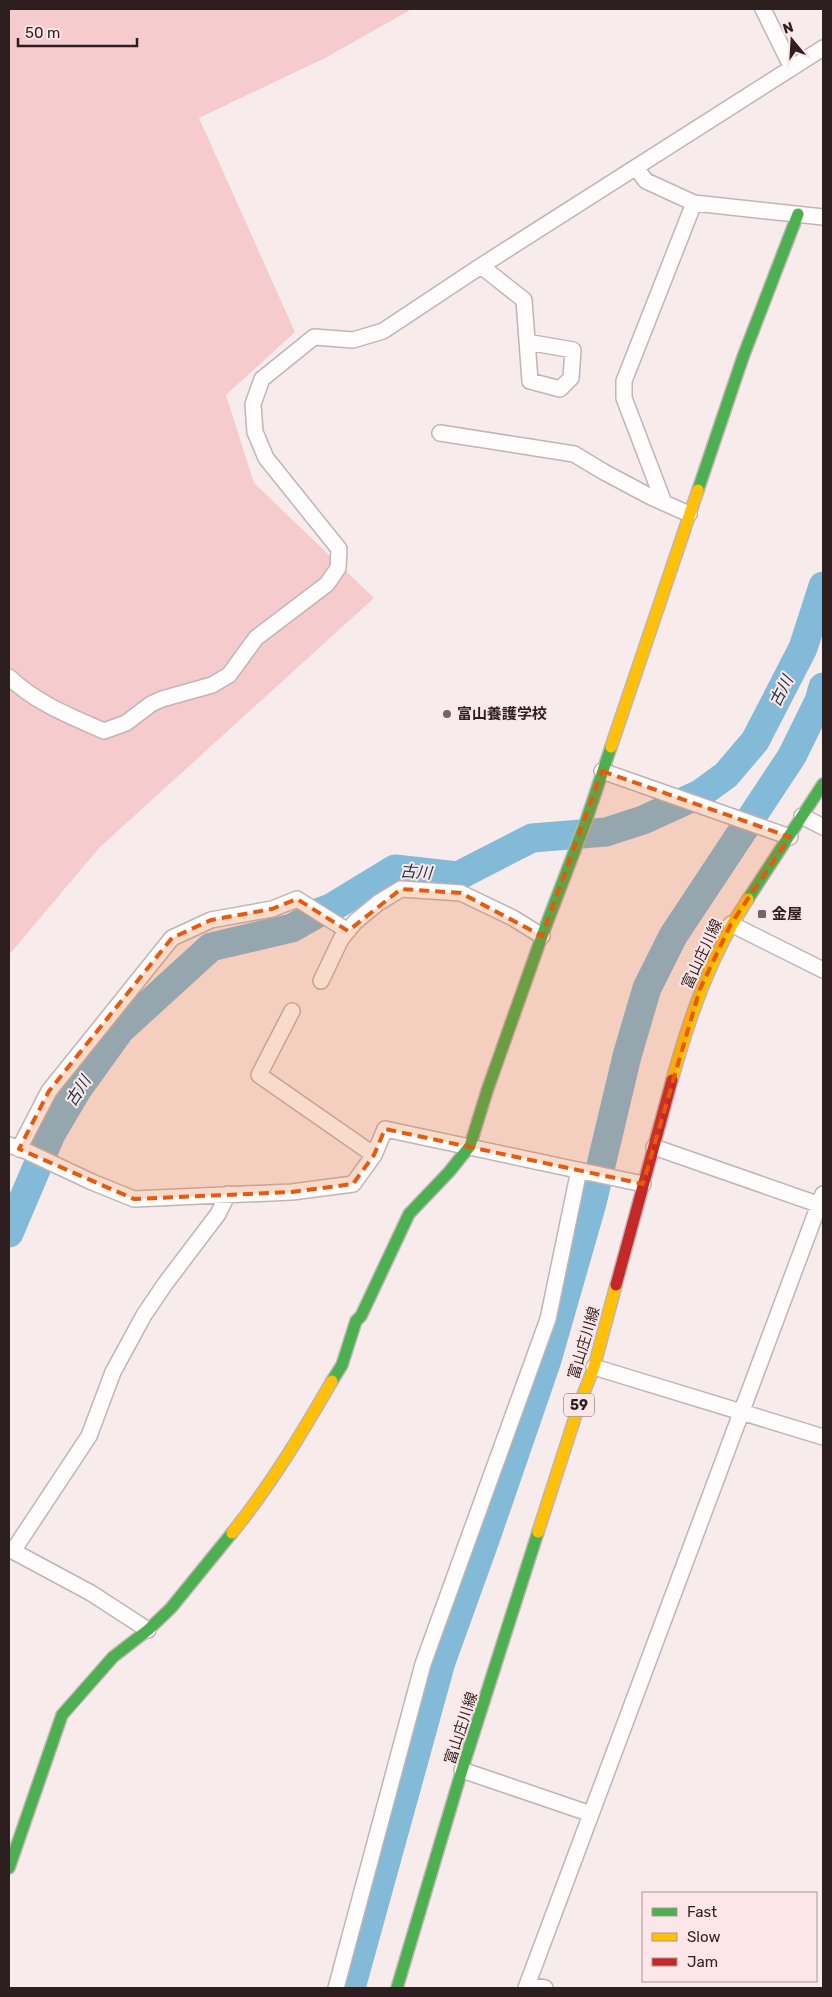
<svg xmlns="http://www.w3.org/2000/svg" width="832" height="1997" font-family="Rubik,'Noto Sans JP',sans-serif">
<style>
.green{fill:#f5cbce}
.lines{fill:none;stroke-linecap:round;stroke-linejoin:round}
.river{stroke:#83bad7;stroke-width:29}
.street-casing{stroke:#c1b4b5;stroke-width:18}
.fast-casing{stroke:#c1b4b5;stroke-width:14}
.slow-casing{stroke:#c1b4b5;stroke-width:14}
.jam-casing{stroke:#c1b4b5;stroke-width:14}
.street{stroke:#fefcfc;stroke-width:15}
.fast{stroke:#4caf50;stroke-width:11}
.slow{stroke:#ffc107;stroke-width:11}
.jam{stroke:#c62828;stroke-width:11}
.marked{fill:#e8590c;fill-opacity:0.2;stroke:#e8590c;stroke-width:4;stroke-dasharray:10 6;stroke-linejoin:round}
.poi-dot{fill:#746667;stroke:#fde6e7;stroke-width:2}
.labels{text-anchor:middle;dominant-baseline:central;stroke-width:4;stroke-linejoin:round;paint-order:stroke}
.shield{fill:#fde6e7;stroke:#6b5b5c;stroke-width:1}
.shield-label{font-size:14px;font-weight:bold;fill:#2d1f20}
.poi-label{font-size:15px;font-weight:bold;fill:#2d1f20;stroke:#fde6e7;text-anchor:start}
.street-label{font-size:15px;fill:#2d1f20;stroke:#fde6e7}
.water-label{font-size:16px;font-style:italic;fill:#103648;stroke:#fde6e7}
</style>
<rect width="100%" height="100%" fill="#f8ebec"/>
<!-- green -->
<path class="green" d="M9 9H412L325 58 199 118 295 332 226 395 254 483 374 598 99 848 9 955Z"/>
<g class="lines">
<!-- river -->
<path class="river" d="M9 1233 51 1134 77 1090 120 1030 211 947 292 928 320 912 331 908 395 869 458 876 532 838 606 832 643 820 700 794 726 775 755 741 803 648 823 586
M351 1988 441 1662 486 1537 547 1360 592 1203 627 1056 647 988 673 936 792 756 819 701 823 687"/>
<defs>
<path id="street" d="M763 9 792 68
M636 168 646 181 694 203 823 217
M481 266 524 300 530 381 560 389 571 378 573 350 527 342
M440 433 574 454 604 472 651 497 689 514
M664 503 624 398V381L694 203
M9 677C36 703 70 716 104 731L126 723 151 704 162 699 212 685 229 675 256 638 327 584 338 568 339 549 266 458 255 432 253 404 262 379 314 337 353 340 383 331 481 266 823 48
M602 771 790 837
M802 816 823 827
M731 924 823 970
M321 981 341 939 355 922 378 903 401 889 461 893 513 918 542 936
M292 1011 259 1075 374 1155
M9 1145 26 1151 92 1182 134 1199 292 1192 353 1184 374 1155 385 1129 643 1184
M654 1147 823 1206
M19 1149 49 1091 172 938 211 920 272 909 297 899 348 931
M594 1367 823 1437
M9 1549 91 1593 148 1630
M13 1551 89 1436 113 1372 144 1315 165 1284 218 1214 228 1194
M462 1770 591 1814
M527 1985 545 1988
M336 1988 423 1664 548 1319 579 1170
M526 1988 823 1194"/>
<path id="fast" d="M698 490 743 357 798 214
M748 899 823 784
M332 1381 342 1365 356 1321 361 1316 409 1214 449 1172 470 1146 487 1091 542 936 586 821 611 747
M9 1868 62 1715 113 1657 148 1630 171 1608 232 1533
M397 1988 462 1770 538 1532"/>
<path id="slow" d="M611 747 698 490
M672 1080C690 1016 711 954 748 899
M538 1532 579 1405 594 1367 616 1285
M232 1533C270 1486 302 1433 332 1381"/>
<path id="jam" d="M616 1285 672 1080"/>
</defs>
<!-- street casing -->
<use href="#street" class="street-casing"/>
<!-- fast casing -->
<use href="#fast" class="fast-casing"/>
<!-- slow casing -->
<use href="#slow" class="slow-casing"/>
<!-- jam casing -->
<use href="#jam" class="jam-casing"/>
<!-- street -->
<use href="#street" class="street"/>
<!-- fast -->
<use href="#fast" class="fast"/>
<!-- slow -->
<use href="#slow" class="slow"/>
<!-- jam -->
<use href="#jam" class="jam"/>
</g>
<!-- marked area -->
<path class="marked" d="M602 771 790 837 731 924 700 989 643 1184 385 1129 374 1155 353 1184 292 1192 134 1199 19 1149 49 1091 172 938 211 920 272 909 297 899 348 931 401 889 461 893 542 936Z"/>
<!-- markers -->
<g class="poi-dot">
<circle cx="447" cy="714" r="5"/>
<rect x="757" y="909" width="10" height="10" rx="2.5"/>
</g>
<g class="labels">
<!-- shield labels -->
<rect class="shield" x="564" y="1393.5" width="30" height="23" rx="4"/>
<g class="shield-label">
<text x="579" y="1405">59</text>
</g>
<!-- poi labels -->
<g class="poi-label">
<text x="457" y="714">富山養護学校</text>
<text x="772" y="914">金屋</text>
</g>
<!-- street labels -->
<g class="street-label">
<text transform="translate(702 954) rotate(-65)">富山庄川線</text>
<text transform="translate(584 1343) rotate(-73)">富山庄川線</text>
<text transform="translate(461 1728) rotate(-72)">富山庄川線</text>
</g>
<!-- water labels -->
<g class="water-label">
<text transform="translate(781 691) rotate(-63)">古川</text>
<text transform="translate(416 872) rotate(4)">古川</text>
<text transform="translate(78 1091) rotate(-57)">古川</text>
</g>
</g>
<!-- border -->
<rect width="832" height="1997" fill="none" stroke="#2d1f20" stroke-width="20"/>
<!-- legend -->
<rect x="642" y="1892" width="175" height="90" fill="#fde6e7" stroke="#aa9697"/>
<rect x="652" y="1908" width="25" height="8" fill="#4caf50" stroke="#aa9697"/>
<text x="687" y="1917" font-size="15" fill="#2d1f20">Fast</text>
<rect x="652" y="1933" width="25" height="8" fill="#ffc107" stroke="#aa9697"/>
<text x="687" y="1942" font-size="15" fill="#2d1f20">Slow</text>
<rect x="652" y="1958" width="25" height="8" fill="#c62828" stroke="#aa9697"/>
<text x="687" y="1967" font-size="15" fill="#2d1f20">Jam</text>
<!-- north arrow -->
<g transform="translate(792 40) rotate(342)" stroke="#fde6e7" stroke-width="4" paint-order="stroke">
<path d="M0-4L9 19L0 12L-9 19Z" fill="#2d1f20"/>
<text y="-8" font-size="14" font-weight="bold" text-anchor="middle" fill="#2d1f20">N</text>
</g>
<!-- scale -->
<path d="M18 38v8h119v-8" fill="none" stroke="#2d1f20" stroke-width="2.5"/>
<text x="25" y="38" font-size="15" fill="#2d1f20" stroke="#fde6e7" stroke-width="4" paint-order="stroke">50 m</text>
</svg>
